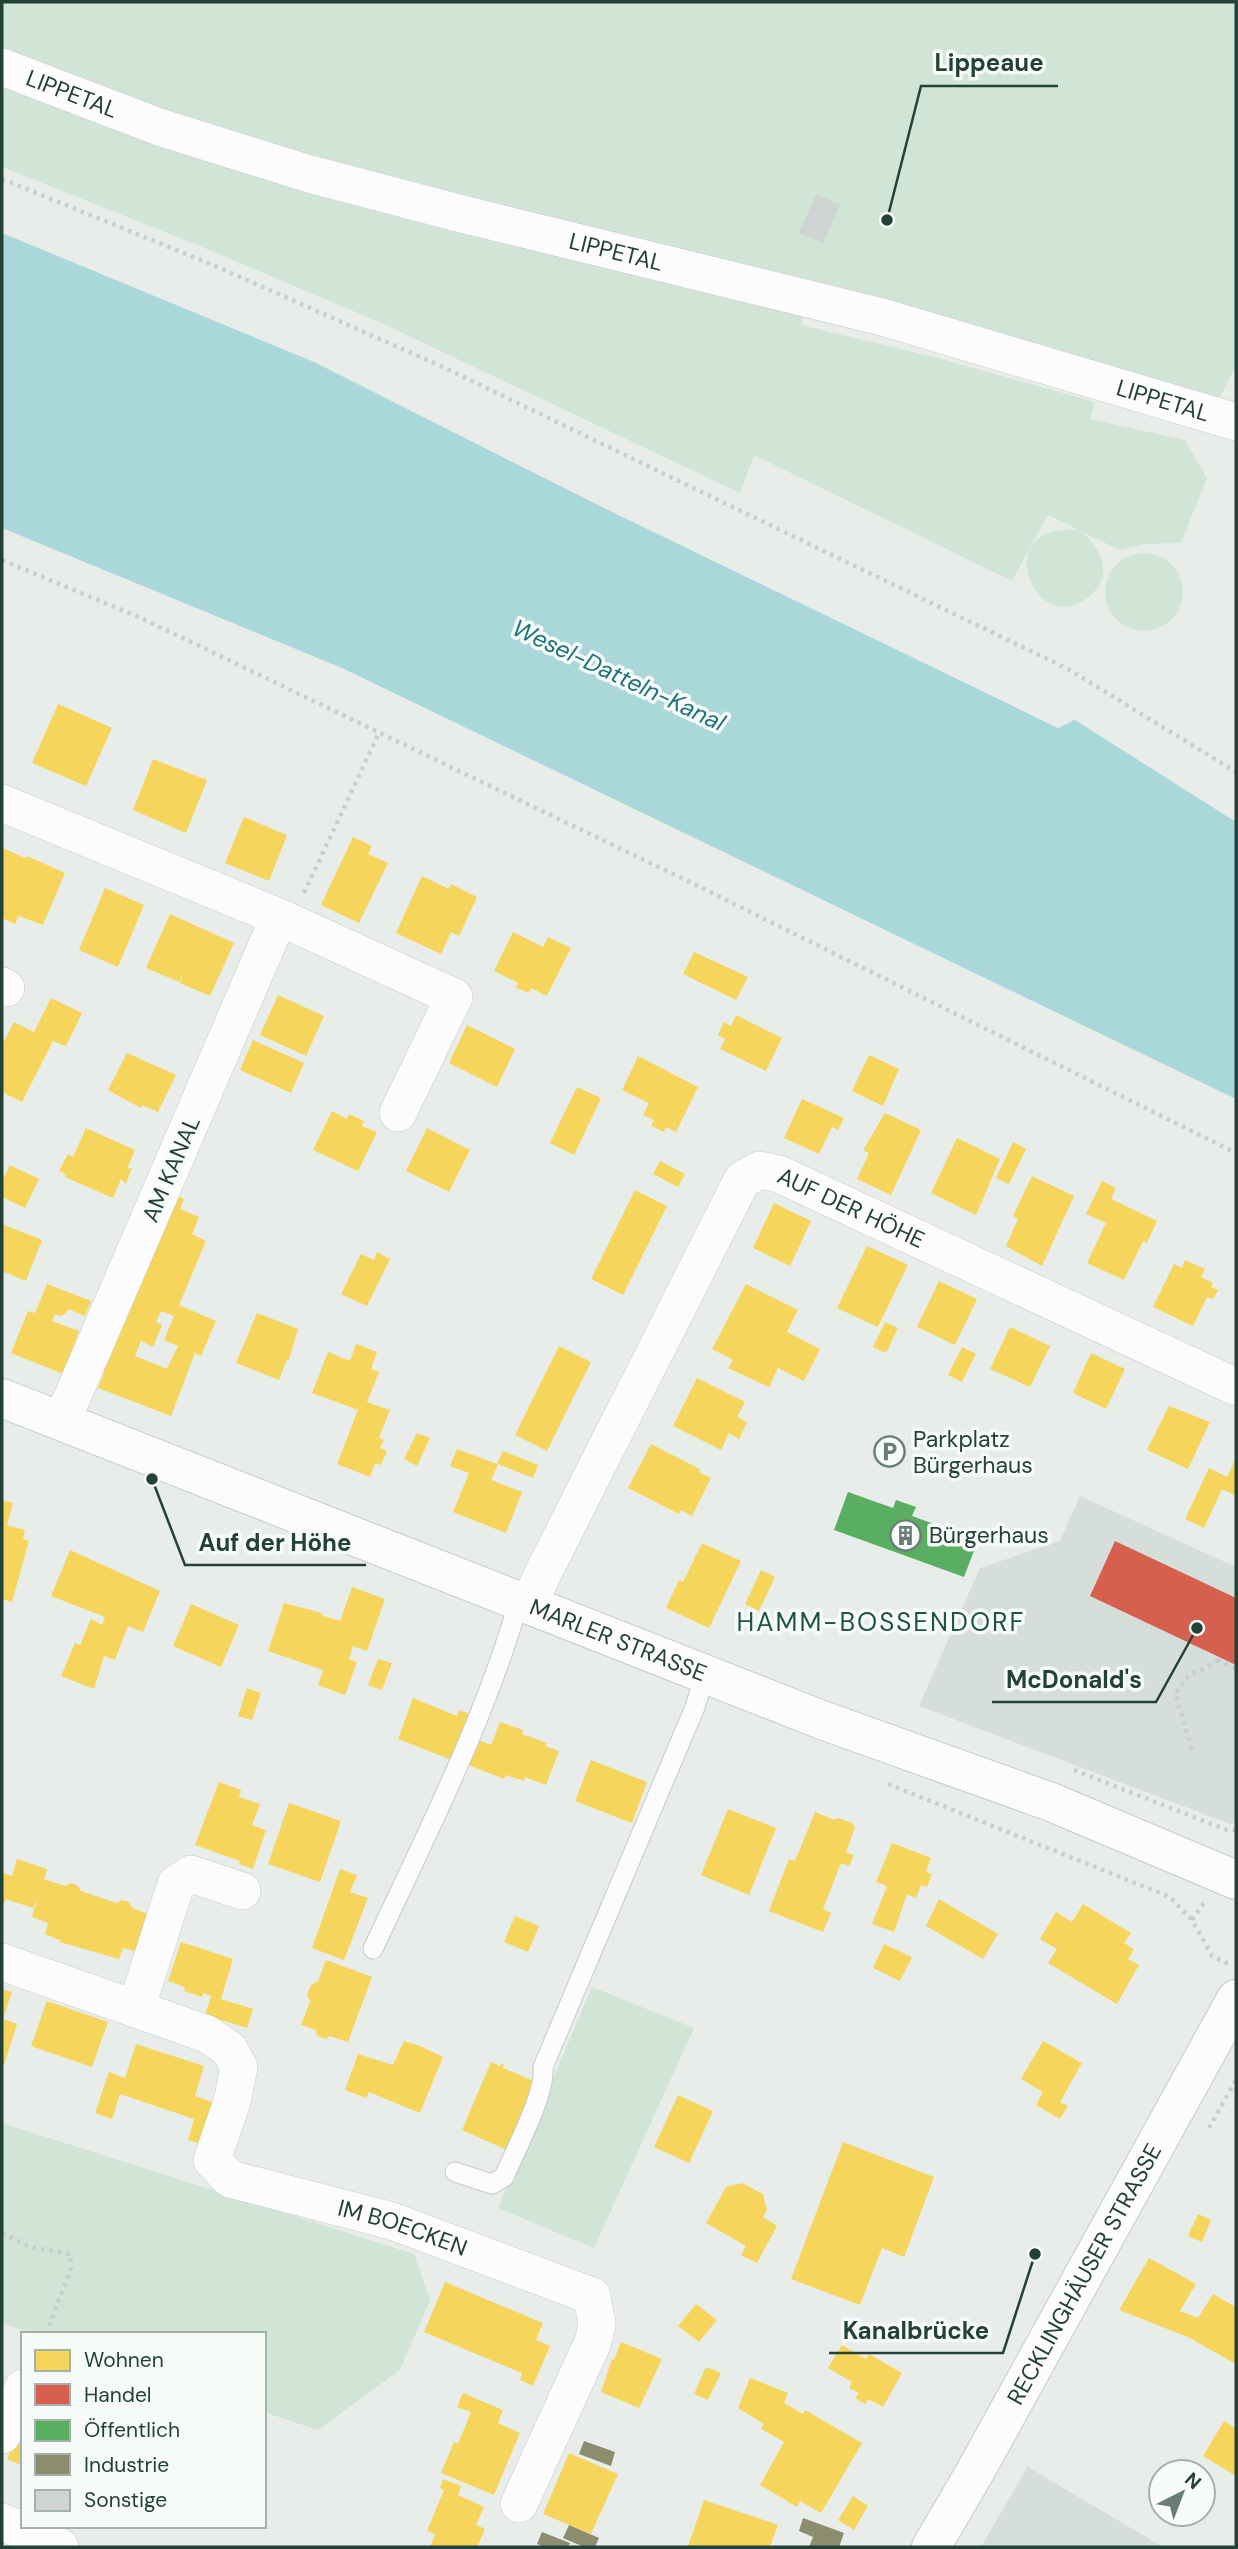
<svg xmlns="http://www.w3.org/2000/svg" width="1238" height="2549" font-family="'DM Sans',sans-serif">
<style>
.built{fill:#d6deda}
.green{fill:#d1e5d6}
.water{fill:#a9d7da}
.homes{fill:#f6d55c;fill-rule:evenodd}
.shops{fill:#d6604d}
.public{fill:#5aae61}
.industry{fill:#8c8c6e}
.building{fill:#cfd4d2}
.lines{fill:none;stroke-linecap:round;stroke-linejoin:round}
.lane-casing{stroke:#c5cac7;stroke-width:21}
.street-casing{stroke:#c5cac7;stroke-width:38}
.secondary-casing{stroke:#c3cbc7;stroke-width:40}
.path{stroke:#c7cecb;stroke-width:4.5;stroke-dasharray:3.5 5;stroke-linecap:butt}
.lane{stroke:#fcfcfc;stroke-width:19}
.street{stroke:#fcfcfc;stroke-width:37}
.secondary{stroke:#fcfcfc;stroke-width:38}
.labels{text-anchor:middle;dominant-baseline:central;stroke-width:7;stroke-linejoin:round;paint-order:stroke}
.street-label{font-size:23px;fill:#244138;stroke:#f7fbf8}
.poi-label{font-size:23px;fill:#244138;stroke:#f7fbf8;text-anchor:start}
.water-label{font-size:24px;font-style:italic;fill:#1d747e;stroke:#f7fbf8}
.quarter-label{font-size:26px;letter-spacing:2px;fill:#1f5444;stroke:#f7fbf8}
.leader{fill:none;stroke:#244138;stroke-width:2.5}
.callout-dot{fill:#244138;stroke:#f7fbf8;stroke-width:2.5}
.callout-label{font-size:24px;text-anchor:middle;font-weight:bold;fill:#244138;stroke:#f7fbf8;stroke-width:7;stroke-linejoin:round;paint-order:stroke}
</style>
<rect width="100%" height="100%" fill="#e8edea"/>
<!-- built -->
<path class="built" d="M1080 1496 1236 1567V1822L1230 1824 919 1706 980 1568 1060 1541Z
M1028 2466 1038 2473 1163 2547H981Z"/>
<!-- green -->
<path class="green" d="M2 2H1236V366L1215 407 326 168 2 54Z
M2 77 806 306 801 325 934 357 1095 402 1090 419 1185 440 1207 478 1181 543 1144 544 1120 550 1082 532C1101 549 1115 574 1090 596 1035 643 986 521 1079 530L1048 515 1012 581 754 455 740 493 377 321 202 247 2 167Z
M1105 592a39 39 0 1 1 78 0a39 39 0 1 1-78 0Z
M592 1987 694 2028 594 2248 498 2208Z
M2 2123 414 2254 430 2300 400 2370 318 2430 264 2412V2334H35L2 2323Z"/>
<!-- water -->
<path class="water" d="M2 233 314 362 606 509 1058 728 1075 720 1236 822V1099L342 668 2 528Z"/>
<!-- homes -->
<path class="homes" d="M58 704 112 728 86 786 32 763Z
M153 759 207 780 186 833 133 810Z
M244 817 287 835 269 881 225 863Z
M353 837 372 846 368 854 388 863 359 923 321 905Z
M3 848 25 858 27 856 65 873 43 925 19 916 15 924 2 918Z
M422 876 449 889 451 884 477 897 459 936 451 932 441 954 396 933Z
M105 888 144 905 118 967 79 950Z
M170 914 234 943 210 996 180 983 184 972 179 982 146 968Z
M513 932 543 947 548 937 571 948 547 996 531 988 529 993 516 988 518 983 494 971Z
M694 952 748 977 736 1000 683 974Z
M278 995 324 1016 306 1056 260 1035Z
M51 998 82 1013 66 1046 53 1041 22 1102 2 1092V1045L14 1022 34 1032Z
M736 1015 782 1038 766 1071 720 1049 725 1039 718 1035 724 1022 731 1026Z
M467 1025 515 1049 497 1087 449 1063Z
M253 1040 304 1063 291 1093 240 1070Z
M127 1053 176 1075 158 1112 142 1105 141 1108 108 1090Z
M869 1055 899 1069 883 1106 852 1091Z
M638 1056 698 1087 676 1132 666 1127 664 1132 651 1126 654 1120 643 1115 649 1103 622 1090Z
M577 1087 601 1098 574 1155 550 1143Z
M802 1099 844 1118 838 1130 832 1127 819 1154 784 1138Z
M332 1111 347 1119 349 1114 364 1121 362 1126 377 1132 358 1171 313 1150Z
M885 1113 921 1130 891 1195 857 1179 869 1153 863 1150Z
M86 1128 135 1150 127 1169 132 1168 126 1184 121 1179 113 1198 65 1177 66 1174 59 1171 68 1154 73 1157Z
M427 1128 470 1150 449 1192 406 1171Z
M957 1138 1000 1159 976 1215 931 1193Z
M1013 1142 1026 1149 1009 1184 996 1178Z
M660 1161 685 1174 678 1187 653 1174Z
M10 1165 39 1179 25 1208 2 1197V1181Z
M1032 1176 1074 1196 1042 1266 1006 1246 1018 1219 1013 1216Z
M1102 1181 1116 1188 1111 1199 1157 1221 1147 1243 1143 1241 1124 1280 1087 1263 1106 1223 1086 1214Z
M635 1190 667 1206 623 1295 591 1279Z
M174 1194 184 1199 180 1209 199 1217 192 1234 206 1241 179 1305 216 1321 201 1356 195 1353 171 1416 98 1388 104 1373 96 1370 100 1360 108 1363ZM161 1311 174 1316 164 1340 178 1346 167 1369 135 1356 141 1341 153 1347 162 1325 156 1322Z
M774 1203 811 1221 790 1266 753 1248Z
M2 1224 42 1240 26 1281 2 1271Z
M867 1246 908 1265 878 1327 837 1308Z
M377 1252 390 1259 367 1306 341 1294 361 1254 374 1260Z
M1185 1260 1205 1269 1201 1277 1213 1283 1211 1287 1218 1290 1213 1299 1207 1297 1193 1326 1153 1307 1174 1264 1182 1268Z
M939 1281 977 1299 955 1345 917 1327Z
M47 1284 91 1301 85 1316 68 1309 65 1314 60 1316 55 1314 52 1321 79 1331 63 1374 11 1353 28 1311 35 1313Z
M746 1284 798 1310 787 1332 820 1349 804 1381 778 1368 769 1387 728 1368 733 1360 712 1349Z
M257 1313 298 1329 289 1360 287 1359 279 1380 236 1363Z
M885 1322 898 1328 886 1353 873 1347Z
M1010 1327 1050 1346 1030 1387 990 1369Z
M356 1344 377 1352 371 1369 379 1372 367 1402 390 1410 379 1438 384 1440 380 1448 387 1451 381 1465 375 1463 370 1477 337 1464 358 1410 312 1393 328 1352 350 1361Z
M559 1346 591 1362 547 1451 515 1435Z
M962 1347 976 1354 962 1382 948 1375Z
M1091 1353 1125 1369 1106 1409 1073 1393Z
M697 1378 745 1402 737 1417 747 1422 739 1439 729 1433 721 1450 673 1426Z
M1169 1406 1210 1422 1188 1469 1147 1450Z
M417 1433 430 1438 417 1466 404 1459Z
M651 1444 700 1469 699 1472 711 1478 692 1516 681 1510 679 1514 628 1488Z
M457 1449 497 1464 503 1451 538 1465 533 1478 498 1464 491 1480 522 1492 506 1533 453 1512 469 1473 450 1466Z
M1236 1458V1496L1222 1489 1204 1528 1185 1519 1209 1468 1227 1477Z
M2 1500 13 1503 7 1525 25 1530 23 1539 29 1541 12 1602 2 1599Z
M702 1543 741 1561 709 1628 666 1608 679 1580 683 1582Z
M70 1550 160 1591 143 1632 128 1626 115 1660 104 1656 94 1689 61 1676 75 1643 80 1645 91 1619 102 1625 105 1617 51 1596Z
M761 1570 775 1577 759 1611 745 1604Z
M352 1587 385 1599 367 1651 353 1646 349 1659 357 1662 345 1695 318 1685 323 1670 268 1651 284 1603 322 1613 321 1615 340 1621Z
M191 1604 239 1625 221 1667 173 1646Z
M378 1659 392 1663 382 1690 368 1685Z
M247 1688 261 1693 252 1720 238 1716Z
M413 1698 457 1716 459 1710 470 1714 452 1760 398 1739Z
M500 1722 523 1730 522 1734 547 1743 545 1746 559 1751 546 1785 525 1777 524 1781 506 1775 504 1779 468 1765 478 1740 491 1745Z
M591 1760 647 1782 632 1823 575 1801Z
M219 1782 241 1790 239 1797 260 1804 252 1825 266 1830 253 1869 239 1864 240 1861 195 1845Z
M289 1803 341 1821 320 1882 268 1864Z
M728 1809 776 1828 749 1895 701 1875Z
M815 1812 834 1820 838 1818 852 1823 855 1828 846 1852 854 1855 849 1866 841 1863 823 1909 831 1913 823 1932 769 1911 789 1859 795 1861Z
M892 1843 931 1858 926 1872 932 1874 927 1887 921 1885 916 1898 907 1894 894 1932 872 1924 887 1886 876 1882Z
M17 1859 47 1869 44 1879 65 1886 71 1883 77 1885 81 1891 116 1903 122 1900 129 1902 132 1908 154 1916 141 1953 123 1948 119 1959 60 1942V1940L45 1934 48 1923 32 1917 38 1895 33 1908 6 1899 2 1909V1873L12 1876Z
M340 1869 357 1875 350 1892 368 1898 344 1960 312 1948Z
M939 1899 998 1934 983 1959 926 1926Z
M1083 1904 1131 1933 1124 1943 1134 1949 1128 1959 1139 1965 1117 2004 1048 1963 1057 1949 1040 1939 1056 1912 1072 1922Z
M515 1916 539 1926 528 1952 504 1942Z
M181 1942 233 1959 221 1999 253 2009 247 2028 205 2015 211 1996 203 1993 202 1997 184 1991 185 1987 168 1981Z
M884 1944 912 1957 900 1981 873 1968Z
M326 1960 372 1977 348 2042 330 2036 326 2039 317 2036 316 2030 301 2025 310 2001 307 1995 311 1985 318 1981Z
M2 1989 12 1992 3 2019 17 2024 4 2065 2 2064Z
M47 2001 108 2022 92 2067 31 2046Z
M404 2041 420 2046 443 2057 420 2113 369 2092 366 2098 345 2090 358 2054 393 2065Z
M1043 2041 1082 2063 1060 2102 1068 2106 1060 2119 1036 2105 1043 2092 1021 2079Z
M136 2044 204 2066 195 2096 215 2103 201 2144 188 2140 194 2119 120 2094 112 2119 95 2113 109 2072 125 2078Z
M491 2062 500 2066 502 2063 504 2064 503 2068 536 2082 507 2150 462 2130Z
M678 2095 713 2111 689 2163 654 2147Z
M843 2142 934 2177 904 2257 882 2248 860 2305 791 2279Z
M742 2183 763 2194 767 2210 763 2217 777 2226 757 2263 741 2255 746 2246 706 2223 726 2187Z
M1198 2214 1211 2220 1202 2242 1188 2236Z
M1149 2258 1196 2284 1180 2311 1198 2318 1213 2294 1236 2307V2360L1234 2363 1188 2337 1119 2310Z
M445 2282 543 2323 536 2340 550 2346 533 2386 520 2380 522 2373 424 2332Z
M696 2304 717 2320 699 2342 678 2326Z
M621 2342 662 2359 639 2408 601 2392 612 2359 614 2360Z
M842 2345 866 2359 869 2354 902 2373 883 2407 868 2399 865 2404 855 2398 859 2393 849 2388 852 2382 828 2368Z
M706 2367 721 2373 708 2400 694 2394Z
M750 2378 788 2393 784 2403 803 2414 805 2410 862 2443 821 2513 800 2501 797 2507 760 2485 784 2442 761 2429 764 2424 738 2408Z
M463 2393 503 2410 498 2423 520 2433 494 2495 441 2473 454 2442 458 2444 471 2412 457 2407Z
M1224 2421 1236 2428V2476L1203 2456Z
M23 2423V2461L21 2465 7 2459Z
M569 2453 618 2474 591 2534 543 2514Z
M443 2479 461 2486 458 2495 484 2507 476 2525 485 2529 477 2547H430L435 2534 427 2531 444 2490 440 2488Z
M853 2496 868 2506 854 2530 838 2520Z
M704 2500 778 2525 770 2547 688 2546Z"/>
<!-- shops -->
<path class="shops" d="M1115 1541 1236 1598V1665L1090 1596Z"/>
<!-- public -->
<path class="public" d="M848 1492 893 1508 896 1500 916 1507 912 1516 978 1540 964 1577 834 1530Z"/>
<!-- industry -->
<path class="industry" d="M584 2441 615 2452 611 2466 579 2454Z
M803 2518 844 2533 839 2547H809L813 2537 799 2531Z
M569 2525 599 2538 595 2547H584L563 2538Z
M542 2532 570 2543 568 2547H544L537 2544Z"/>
<!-- building -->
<path class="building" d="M816 194 840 205 823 243 799 233Z"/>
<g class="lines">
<defs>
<path id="lane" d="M373 1949C426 1835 484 1722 519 1601
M455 2172 492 2184 504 2177C515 2151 546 2093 543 2067L695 1707 705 1674"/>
<g id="street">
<path id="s1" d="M2 67 159 127 306 173 458 213 882 317 1236 422"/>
<path d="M2 803 279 917 62 1421"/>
<path d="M279 917 454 997 398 1113"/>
<path d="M2 986 6 988"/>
<path id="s2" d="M529 1605 541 1577 742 1180 760 1170 779 1174 1236 1387"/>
<path id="s3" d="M2 1962 207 2034 229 2049 239 2067 232 2102 212 2160 230 2179 392 2221 592 2296 597 2324 593 2342 519 2504"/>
<path d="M136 2009 176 1884 191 1874 242 1891"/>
<path d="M2 2435 23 2388"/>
<path d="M2 2522 60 2547"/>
</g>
<g id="secondary">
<path id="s4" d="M2 1398 822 1720 1051 1802 1236 1880"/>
<path id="s5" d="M931 2547 975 2472 1236 1999"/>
</g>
</defs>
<!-- lane casing -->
<use href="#lane" class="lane-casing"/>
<!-- street casing -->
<use href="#street" class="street-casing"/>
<!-- secondary casing -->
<use href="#secondary" class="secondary-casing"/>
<!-- path -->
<path class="path" d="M2 179 213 265 443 367 1068 669 1236 772
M2 560 141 618 694 884 1236 1153
M304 893 379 733
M1217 1660 1236 1669
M1192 1749 1175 1694 1189 1675 1204 1669 1221 1658
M1074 1770 1227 1830H1236
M888 1784 1170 1897 1192 1920 1212 1956 1231 1965
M1192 1920 1204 1903
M1209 2128 1236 2080
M2 2233 30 2247 70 2254 71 2268 46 2334"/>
<!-- lane -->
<use href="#lane" class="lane"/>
<!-- street -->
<use href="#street" class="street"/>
<!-- secondary -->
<use href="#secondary" class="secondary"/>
</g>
<!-- icons -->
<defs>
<symbol id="parking-ring" viewBox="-11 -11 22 22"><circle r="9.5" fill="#f7fbf8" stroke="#697d76" stroke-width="1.5"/><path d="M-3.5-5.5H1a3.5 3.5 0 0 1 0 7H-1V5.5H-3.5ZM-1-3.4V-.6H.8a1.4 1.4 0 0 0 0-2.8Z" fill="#697d76"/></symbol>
<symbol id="building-ring" viewBox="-11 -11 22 22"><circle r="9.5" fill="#f7fbf8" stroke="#697d76" stroke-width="1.5"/><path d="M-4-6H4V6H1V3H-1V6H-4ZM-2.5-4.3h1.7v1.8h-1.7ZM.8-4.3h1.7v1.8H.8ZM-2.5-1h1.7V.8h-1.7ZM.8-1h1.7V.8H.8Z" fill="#697d76"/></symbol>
</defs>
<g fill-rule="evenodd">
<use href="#parking-ring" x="872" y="1434" width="35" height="35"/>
<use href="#building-ring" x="888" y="1518" width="35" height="35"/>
</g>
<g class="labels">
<!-- street labels -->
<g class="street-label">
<text stroke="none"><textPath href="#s1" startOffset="75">LIPPETAL</textPath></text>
<text stroke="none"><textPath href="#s1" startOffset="642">LIPPETAL</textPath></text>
<text stroke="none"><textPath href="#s1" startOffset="1209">LIPPETAL</textPath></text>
<text transform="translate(171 1169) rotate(-67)">AM KANAL</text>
<text stroke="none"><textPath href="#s2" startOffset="595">AUF DER HÖHE</textPath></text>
<text stroke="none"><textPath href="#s4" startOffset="662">MARLER STRASSE</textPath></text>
<text stroke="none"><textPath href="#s3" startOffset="567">IM BOECKEN</textPath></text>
<text stroke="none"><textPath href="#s5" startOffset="313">RECKLINGHÄUSER STRASSE</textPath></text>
</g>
<!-- poi labels -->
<g class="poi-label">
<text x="913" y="1439">Parkplatz<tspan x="913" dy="26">Bürgerhaus</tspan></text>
<text x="929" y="1535">Bürgerhaus</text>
</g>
<!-- water labels -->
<g class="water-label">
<text transform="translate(619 675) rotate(25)">Wesel-Datteln-Kanal</text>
</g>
<!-- quarter labels -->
<g class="quarter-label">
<text x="881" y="1622">HAMM-BOSSENDORF</text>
</g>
</g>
<!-- callouts -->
<path class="leader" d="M887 220L921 86H1058M152 1479L185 1565H366M1197 1628L1156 1702H992M1035 2254L1003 2353H829"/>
<g class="callout-dot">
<circle cx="887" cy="220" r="7"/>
<circle cx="152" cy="1479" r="7"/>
<circle cx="1197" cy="1628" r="7"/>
<circle cx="1035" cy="2254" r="7"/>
</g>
<g class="callout-label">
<text x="989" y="71">Lippeaue</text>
<text x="275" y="1551">Auf der Höhe</text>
<text x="1074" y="1688">McDonald's</text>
<text x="916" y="2339">Kanalbrücke</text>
</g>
<!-- border -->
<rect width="1238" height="2549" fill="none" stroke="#244138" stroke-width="7"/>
<!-- legend -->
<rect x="21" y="2332" width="245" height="196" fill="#f7fbf8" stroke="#a3b1ab" stroke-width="2"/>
<rect x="35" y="2350" width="35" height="21" fill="#f6d55c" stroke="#a3b1ab" stroke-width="2"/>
<text x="84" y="2367" font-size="21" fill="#244138">Wohnen</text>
<rect x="35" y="2384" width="35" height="21" fill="#d6604d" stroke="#a3b1ab" stroke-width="2"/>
<text x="84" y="2402" font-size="21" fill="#244138">Handel</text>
<rect x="35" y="2420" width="35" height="21" fill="#5aae61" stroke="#a3b1ab" stroke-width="2"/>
<text x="84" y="2437" font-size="21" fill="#244138">Öffentlich</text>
<rect x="35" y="2454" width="35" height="21" fill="#8c8c6e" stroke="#a3b1ab" stroke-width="2"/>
<text x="84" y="2472" font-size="21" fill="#244138">Industrie</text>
<rect x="35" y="2490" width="35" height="21" fill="#cfd4d2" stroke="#a3b1ab" stroke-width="2"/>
<text x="84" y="2507" font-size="21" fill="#244138">Sonstige</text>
<!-- north arrow -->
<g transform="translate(1182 2493) rotate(42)"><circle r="33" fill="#f7fbf8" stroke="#a3b1ab" stroke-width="2"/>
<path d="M0-5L12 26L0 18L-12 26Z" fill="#697d76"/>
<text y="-10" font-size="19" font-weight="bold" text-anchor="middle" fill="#244138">N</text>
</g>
</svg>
